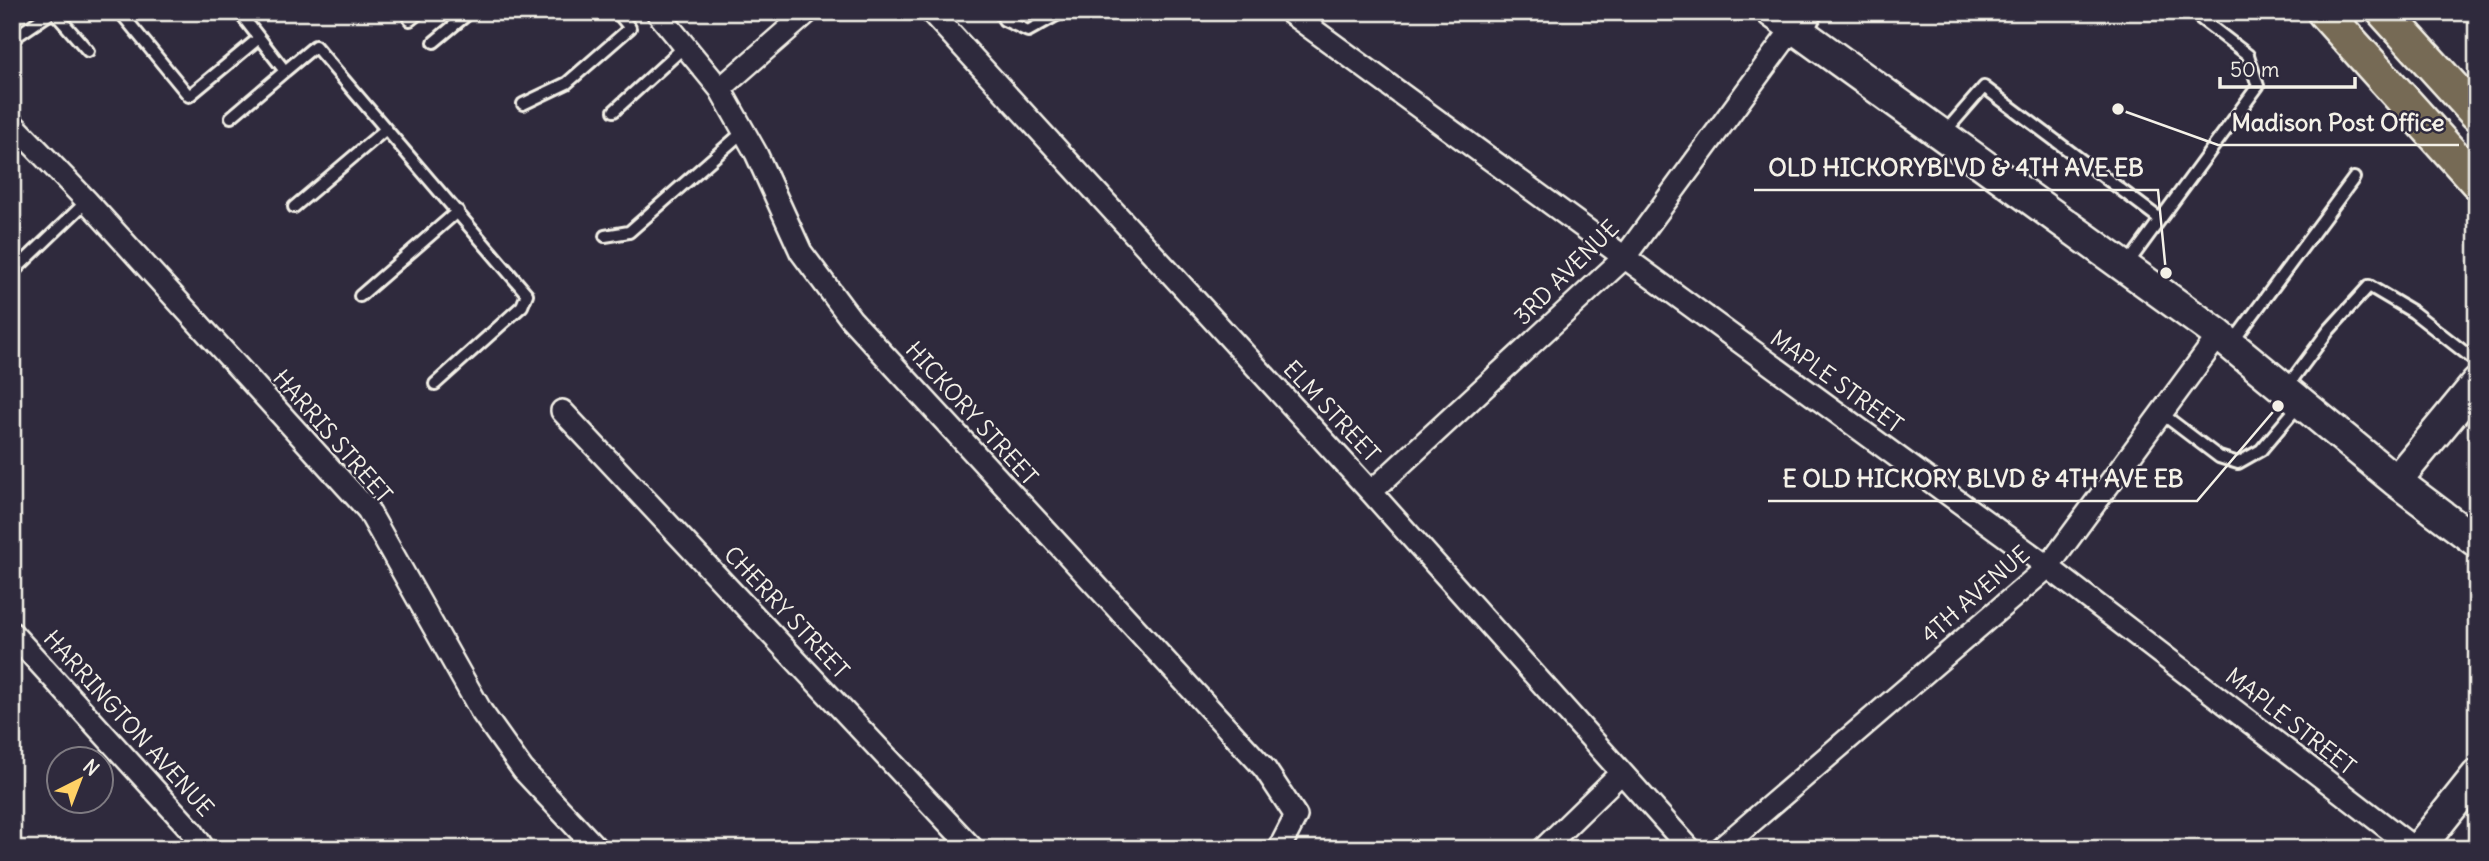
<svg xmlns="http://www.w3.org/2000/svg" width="2489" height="861" font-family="Delius,sans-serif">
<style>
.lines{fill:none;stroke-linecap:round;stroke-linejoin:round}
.lane-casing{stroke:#f4f1e8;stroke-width:16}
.street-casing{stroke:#f4f1e8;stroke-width:26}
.secondary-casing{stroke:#f4f1e8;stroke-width:35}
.primary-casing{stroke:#f4f1e8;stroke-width:38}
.lane{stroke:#2f2a3d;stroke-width:10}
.street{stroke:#2f2a3d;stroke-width:21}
.secondary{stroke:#2f2a3d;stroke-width:30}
.primary{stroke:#766a55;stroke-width:33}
.labels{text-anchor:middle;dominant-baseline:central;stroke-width:5;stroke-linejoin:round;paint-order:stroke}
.street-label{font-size:23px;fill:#f4f1e8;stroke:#2f2a3d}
.leader{fill:none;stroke:#f4f1e8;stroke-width:2.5}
.callout-dot{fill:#f4f1e8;stroke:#2f2a3d;stroke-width:2.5}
.callout-label{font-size:24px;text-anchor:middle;font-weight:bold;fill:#f4f1e8;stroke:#2f2a3d;stroke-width:5;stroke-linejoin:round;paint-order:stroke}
</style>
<rect width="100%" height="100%" fill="#2f2a3d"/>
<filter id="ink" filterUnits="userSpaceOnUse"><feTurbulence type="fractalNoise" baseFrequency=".0143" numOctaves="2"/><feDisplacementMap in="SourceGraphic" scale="14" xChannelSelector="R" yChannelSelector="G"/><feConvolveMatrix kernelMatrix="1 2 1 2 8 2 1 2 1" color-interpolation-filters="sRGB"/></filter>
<g filter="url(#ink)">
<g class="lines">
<defs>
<path id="lane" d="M54 12 88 51
M120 12 189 96 259 38
M239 12 285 71 315 46 527 294 522 306 435 384
M1000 12 1004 20 1028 31 1062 12
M410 20 420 12
M1807 34 1817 12
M12 39 52 12
M434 42 470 12
M523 104 567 83 630 28 617 12
M614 111 685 46
M231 117 285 71
M1944 133 1984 87 2160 219
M294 207 386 129
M605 236 629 232 744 131
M2126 266 2258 86 2248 55 2192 12
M12 273 87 201
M360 296 458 211
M2232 343 2354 178
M2286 388 2329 330 2369 286 2413 312 2477 362
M2161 413 2219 457 2238 463 2261 450 2299 405"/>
<path id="street" d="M657 12 720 89 756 153 801 252 851 319 1265 769 1296 816 1279 849
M931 12 1371 492 1690 849
M1289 12 2048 567 2415 849
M720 89 808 12
M12 123 87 201 368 510 481 711 523 770 597 849
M562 411 973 849
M1371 492 1624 258 1793 28
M12 633 192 831 204 849
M1543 849 1621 773
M1720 849 2048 567 2219 335"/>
<path id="secondary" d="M1772 12 2219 335 2396 481 2477 542
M2396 481 2477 383
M2418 849 2477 775"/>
<path id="primary" d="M2324 12 2477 182
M2384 12 2477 114"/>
</defs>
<!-- lane casing -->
<use href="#lane" class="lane-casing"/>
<!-- street casing -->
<use href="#street" class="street-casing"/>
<!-- secondary casing -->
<use href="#secondary" class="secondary-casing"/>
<!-- primary casing -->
<use href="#primary" class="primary-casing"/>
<!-- lane -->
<use href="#lane" class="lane"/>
<!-- street -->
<use href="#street" class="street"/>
<!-- secondary -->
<use href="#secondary" class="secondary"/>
<!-- primary -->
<use href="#primary" class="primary"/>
</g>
</g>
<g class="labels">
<!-- street labels -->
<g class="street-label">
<text transform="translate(1566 272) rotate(-45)">3RD AVENUE</text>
<text transform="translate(1837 381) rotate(36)">MAPLE STREET</text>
<text transform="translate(1332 411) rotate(47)">ELM STREET</text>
<text transform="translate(972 413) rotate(48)">HICKORY STREET</text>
<text transform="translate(333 436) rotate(49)">HARRIS STREET</text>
<text transform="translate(1975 594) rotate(-41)">4TH AVENUE</text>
<text transform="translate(787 612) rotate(47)">CHERRY STREET</text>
<text transform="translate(2291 721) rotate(38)">MAPLE STREET</text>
<text transform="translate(129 723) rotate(48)">HARRINGTON AVENUE</text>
</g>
</g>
<!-- callouts -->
<path class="leader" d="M2118 109L2218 145H2459M2166 273L2158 190H1754M2278 406L2197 501H1768"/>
<g class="callout-dot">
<circle cx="2118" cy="109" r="7"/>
<circle cx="2166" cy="273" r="7"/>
<circle cx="2278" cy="406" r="7"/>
</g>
<g class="callout-label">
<text x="2338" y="131">Madison Post Office</text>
<text x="1956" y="176">OLD HICKORYBLVD &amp; 4TH AVE EB</text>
<text x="1983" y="487">E OLD HICKORY BLVD &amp; 4TH AVE EB</text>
</g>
<!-- margin -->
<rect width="2489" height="861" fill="none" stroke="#2f2a3d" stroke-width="42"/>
<rect x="21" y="21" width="2447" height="819" fill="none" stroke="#f4f1e8" stroke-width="2.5" filter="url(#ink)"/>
<!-- north arrow -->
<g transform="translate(80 780) rotate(42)"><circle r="33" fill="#2f2a3d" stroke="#7e7a81" stroke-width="2"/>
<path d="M0-5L12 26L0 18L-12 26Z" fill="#ffd166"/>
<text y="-10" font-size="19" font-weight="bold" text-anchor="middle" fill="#f4f1e8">N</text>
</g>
<!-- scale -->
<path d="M2220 77v10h135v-10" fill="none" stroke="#f4f1e8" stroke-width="3.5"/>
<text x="2230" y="77" font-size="21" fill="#f4f1e8" stroke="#2f2a3d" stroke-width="5" paint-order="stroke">50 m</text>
</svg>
